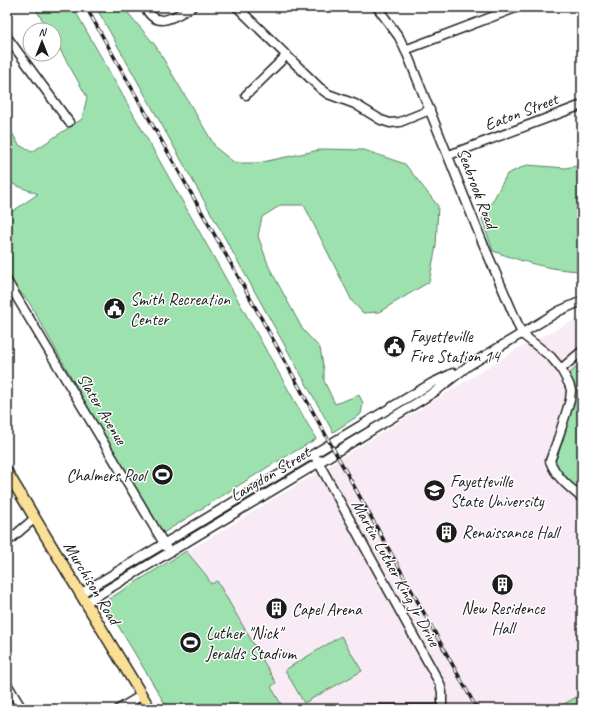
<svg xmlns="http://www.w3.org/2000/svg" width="589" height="716" font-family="Caveat,sans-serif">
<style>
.built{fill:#f9ebf5}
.green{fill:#9de2ae;stroke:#5c7f65}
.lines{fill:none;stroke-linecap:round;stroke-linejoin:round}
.minor-casing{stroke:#1c1c1c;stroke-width:11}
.major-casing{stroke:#1c1c1c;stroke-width:13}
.minor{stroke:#fff;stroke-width:8}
.major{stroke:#fadf96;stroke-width:10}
.rail-casing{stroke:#1c1c1c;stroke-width:3.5}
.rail{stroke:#fff;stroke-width:2;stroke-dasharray:6;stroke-linecap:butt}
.labels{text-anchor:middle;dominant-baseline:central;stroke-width:3;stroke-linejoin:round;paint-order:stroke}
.street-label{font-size:17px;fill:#1c1c1c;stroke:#fff}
.poi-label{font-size:17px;fill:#1c1c1c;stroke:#fff;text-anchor:start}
</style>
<rect width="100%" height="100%" fill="#fff"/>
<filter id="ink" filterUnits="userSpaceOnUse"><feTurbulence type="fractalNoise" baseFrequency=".025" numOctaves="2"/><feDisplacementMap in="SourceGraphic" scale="8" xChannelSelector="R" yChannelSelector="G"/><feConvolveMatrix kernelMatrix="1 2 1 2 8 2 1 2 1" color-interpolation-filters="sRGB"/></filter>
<g filter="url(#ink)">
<!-- built -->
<path class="built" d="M582 316V709H168L104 602 325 468 516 350Z"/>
<!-- green -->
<path class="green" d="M34 7H73L316 439 268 467 160 535 29 302 7 277V215L38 194 10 183 7 180V124L19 145 32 152 82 119 87 97 54 39V30H49Z
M96 7H123L155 45 216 148 235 163H258L324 149 364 150 405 164 438 206 436 246 429 282 379 312 363 313 352 301 304 205H281L262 217 258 236 269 267 303 330 320 348 324 370V381L335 404 359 395 363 403 361 414 333 432Z
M527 165 565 168 582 165V271C549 270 524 262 493 251L482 219 488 210 507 174Z
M582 362V498L550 461 570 400 566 377Z
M186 551 206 575 211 584 217 581 276 683 271 687 284 709H168L104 602Z
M341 636 362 671 304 703 285 670Z
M580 695 582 699V709H555Z"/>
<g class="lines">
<defs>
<path id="minor" d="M145 7C157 31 175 16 192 7
M237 7 320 88 328 94 355 104 381 120 390 123 400 122 430 110
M377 7 399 37 408 56 482 241 522 334 551 357 561 369 569 384 571 390 570 400 558 439 550 461C556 477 569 487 582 498
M7 37 69 122
M405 50 518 7
M246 95 287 55
M449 155 582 105
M7 281 166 547
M561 369 582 351
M316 458 440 684 442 692V709
M7 542 35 518
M80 594 380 414 432 383 453 373
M85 603 318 463 436 391 468 366 559 311 582 301
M7 684 22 709
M119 709 142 695
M366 709H435"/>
<path id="major" d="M7 472 150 709"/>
</defs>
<!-- minor casing -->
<use href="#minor" class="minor-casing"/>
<!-- major casing -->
<use href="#major" class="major-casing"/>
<!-- minor -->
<use href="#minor" class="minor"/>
<!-- major -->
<use href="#major" class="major"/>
<defs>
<path id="rail" d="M86 7 244 287 477 709"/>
</defs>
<!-- rail casing -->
<use href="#rail" class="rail-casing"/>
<!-- rail -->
<use href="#rail" class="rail"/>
</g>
</g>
<!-- icons -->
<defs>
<symbol id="civic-disc" viewBox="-11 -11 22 22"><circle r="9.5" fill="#1c1c1c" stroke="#fff"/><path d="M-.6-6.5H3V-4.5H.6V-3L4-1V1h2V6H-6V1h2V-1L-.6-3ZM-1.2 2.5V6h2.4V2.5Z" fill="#fff"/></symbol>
<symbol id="stadium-disc" viewBox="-11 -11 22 22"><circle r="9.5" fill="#1c1c1c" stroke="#fff"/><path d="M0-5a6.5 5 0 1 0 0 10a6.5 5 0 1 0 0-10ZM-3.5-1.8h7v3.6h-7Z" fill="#fff"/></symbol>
<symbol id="university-disc" viewBox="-11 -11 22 22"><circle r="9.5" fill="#1c1c1c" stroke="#fff"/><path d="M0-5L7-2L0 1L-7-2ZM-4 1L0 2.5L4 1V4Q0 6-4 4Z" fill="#fff"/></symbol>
<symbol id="building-disc" viewBox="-11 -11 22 22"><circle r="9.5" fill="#1c1c1c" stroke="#fff"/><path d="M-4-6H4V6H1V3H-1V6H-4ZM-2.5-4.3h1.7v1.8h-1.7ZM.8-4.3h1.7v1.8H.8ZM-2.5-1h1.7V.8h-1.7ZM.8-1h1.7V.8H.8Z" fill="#fff"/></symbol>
</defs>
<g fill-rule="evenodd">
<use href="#civic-disc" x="102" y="296" width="25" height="25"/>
<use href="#civic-disc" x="382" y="334" width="25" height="25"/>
<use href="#stadium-disc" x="150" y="462" width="25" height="25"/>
<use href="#university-disc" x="422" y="478" width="25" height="25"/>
<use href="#building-disc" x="434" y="520" width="25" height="25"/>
<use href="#building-disc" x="490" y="572" width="25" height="25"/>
<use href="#building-disc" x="264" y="596" width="25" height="25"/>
<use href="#stadium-disc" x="178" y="630" width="25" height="25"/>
</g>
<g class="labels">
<!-- street labels -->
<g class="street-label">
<text transform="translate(521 112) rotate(-21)">Eaton Street</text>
<text transform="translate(477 188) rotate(69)">Seabrook Road</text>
<text transform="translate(102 409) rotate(59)">Slater Avenue</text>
<text transform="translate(270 474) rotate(-31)">Langdon Street</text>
<text transform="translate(396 573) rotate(61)">Martin Luther King Jr Drive</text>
<text transform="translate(92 583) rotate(59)">Murchison Road</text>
</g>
<!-- poi labels -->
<g class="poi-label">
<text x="130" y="299">Smith Recreation<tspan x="130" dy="20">Center</tspan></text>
<text x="410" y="336">Fayetteville<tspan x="410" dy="20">Fire Station 14</tspan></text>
<text x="146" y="475" text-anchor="end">Chalmers Pool</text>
<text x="450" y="481">Fayetteville<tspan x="450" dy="20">State University</tspan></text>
<text x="462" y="532">Renaissance Hall</text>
<text x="503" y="608" text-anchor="middle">New Residence<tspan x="503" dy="20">Hall</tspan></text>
<text x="292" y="609">Capel Arena</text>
<text x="206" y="633">Luther "Nick"<tspan x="206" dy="20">Jeralds Stadium</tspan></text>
</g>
</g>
<!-- margin -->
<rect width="589" height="716" fill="none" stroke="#fff" stroke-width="24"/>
<rect x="12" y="12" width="565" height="692" fill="none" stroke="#1c1c1c" stroke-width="1.5" filter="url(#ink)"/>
<!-- north arrow -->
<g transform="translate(42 42)"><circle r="19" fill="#ffffff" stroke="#a4a4a4"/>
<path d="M0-3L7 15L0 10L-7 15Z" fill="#1c1c1c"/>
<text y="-6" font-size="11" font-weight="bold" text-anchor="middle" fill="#1c1c1c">N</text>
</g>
</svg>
